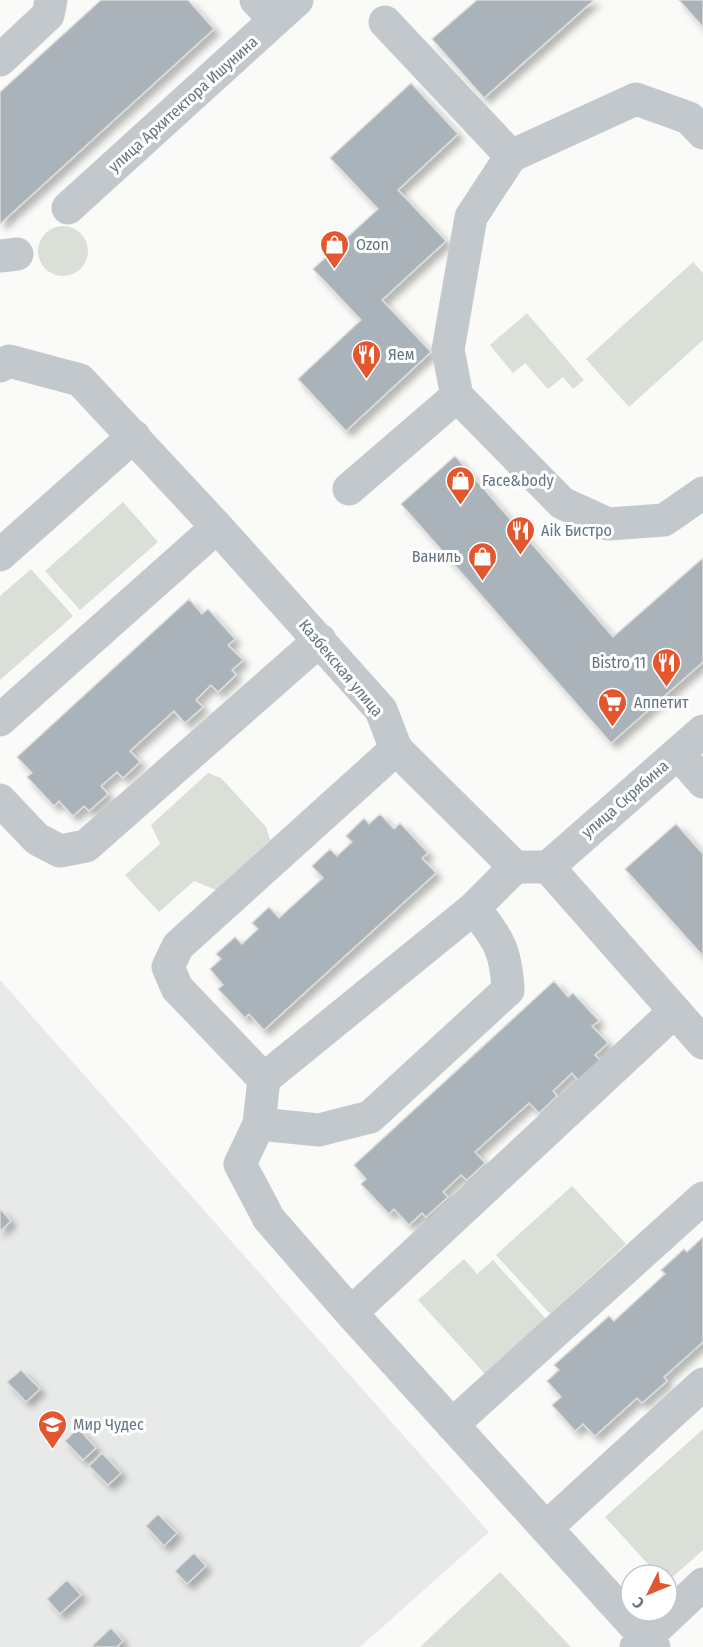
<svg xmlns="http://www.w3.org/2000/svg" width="703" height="1647" font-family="'Fira Sans Condensed',sans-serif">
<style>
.built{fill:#e8e9e9}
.green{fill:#dadfd7}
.building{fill:#aab3b9;stroke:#dcdcda;stroke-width:1.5;filter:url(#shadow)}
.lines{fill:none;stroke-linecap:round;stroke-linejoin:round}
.minor{stroke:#c3c8cc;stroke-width:33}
.labels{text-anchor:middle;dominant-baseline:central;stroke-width:6;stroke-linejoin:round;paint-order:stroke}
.street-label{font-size:16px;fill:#657683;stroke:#fff}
.poi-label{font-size:16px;fill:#657683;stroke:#fff;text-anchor:start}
</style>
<defs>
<filter id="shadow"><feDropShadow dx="5.5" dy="5.5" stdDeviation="3" flood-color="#0004"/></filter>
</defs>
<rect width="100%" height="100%" fill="#fafaf8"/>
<!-- built -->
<path class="built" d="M0 980 489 1532 360 1647H0Z"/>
<!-- green -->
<path class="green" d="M38 251a25 25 0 1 1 50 0a25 25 0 1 1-50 0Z
M693 262 703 273V340L629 407 586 359Z
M527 313 584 380 573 389 563 377 548 389 525 363 513 373 490 345Z
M123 502 158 542 80 610 45 571Z
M31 569 73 616 0 680V596Z
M208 773 221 778 266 827 270 840 216 890 194 881 159 912 125 875 160 844 151 825Z
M572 1186 626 1244 550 1314 496 1255Z
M464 1259 477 1274 493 1260 546 1319 485 1374 418 1300Z
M703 1429V1550L667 1582V1575H658L605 1517Z
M500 1572 571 1647H421V1646Z"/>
<!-- building -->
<path class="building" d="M101 0H188L214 29 0 224V92Z
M477 0H594L484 98 432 39Z
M679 0H703V27Z
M411 83 458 134 398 190 446 241 382 300 431 352 346 431 298 379 361 320 313 269 378 209 330 158Z
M455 456 613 637 703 558V662L611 743 401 504Z
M189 599 202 614 208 609 235 639 228 645 243 660 232 670 236 675 218 692 211 685 196 700 203 707 185 723 174 711 130 751 140 762 123 778 117 772 101 786 108 794 89 811 84 806 73 816 59 801 54 806 27 777 32 773 17 757Z
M380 814 394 829 400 823 428 853 422 858 436 873 264 1030 249 1014 245 1018 218 989 223 985 210 969 221 959 216 954 235 937 242 944 258 929 252 923 269 907 279 918 323 878 312 866 330 849 337 856 352 842 346 836 364 818 369 824Z
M676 824 703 854V956L625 869Z
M554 981 568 997 573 993 599 1021 592 1026 608 1043 595 1055 600 1060 578 1080 572 1073 553 1091 557 1096 539 1113 529 1103 475 1152 485 1163 467 1180 461 1175 443 1192 448 1197 426 1217 422 1213 409 1225 394 1209 389 1214 361 1184 366 1179 354 1165Z
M0 1209 11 1221 0 1231Z
M703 1237V1342L664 1377 667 1381 642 1403 637 1398 595 1436 583 1424 575 1431 552 1405 561 1397 547 1381 559 1370 554 1365 609 1316 614 1321 665 1274 661 1270 684 1249 687 1252Z
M21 1370 40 1389 26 1402 7 1382Z
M78 1428 96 1448 83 1460 65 1441Z
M102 1453 121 1473 108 1485 89 1466Z
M158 1514 177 1533 164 1546 146 1526Z
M194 1553 206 1566 187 1584 175 1571Z
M67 1580 81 1595 60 1614 47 1599Z
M111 1628 123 1641 117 1647H91Z"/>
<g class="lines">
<!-- minor -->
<path class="minor" d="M256 0 275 20
M385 22 511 156
M0 60 48 15 51 0
M703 133 689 118 636 99 511 156 471 217 448 350 457 396 562 503 608 524 664 520 703 493
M68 208 297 0
M0 256 17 254
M0 366 9 361 80 380 217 527 381 710 396 749 515 867H548L703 1043
M349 489 457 396
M0 555 134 436
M0 720 217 527
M678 753 703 782
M0 800 37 839 60 851 86 846 320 640
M515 867 474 908 264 1079 259 1124 240 1164 269 1219 351 1313 654 1647
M548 867 703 731
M264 1079 177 988 168 967 178 946 396 749
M259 1124 319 1130 370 1117 508 990C506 949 498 939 474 908
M351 1313 675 1011
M452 1425 703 1198
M546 1528 703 1384
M636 1647 703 1584"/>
</g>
<!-- icons -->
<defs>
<symbol id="shop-pin" viewBox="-11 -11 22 30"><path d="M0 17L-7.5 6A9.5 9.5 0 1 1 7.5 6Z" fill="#e4572e" stroke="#fff"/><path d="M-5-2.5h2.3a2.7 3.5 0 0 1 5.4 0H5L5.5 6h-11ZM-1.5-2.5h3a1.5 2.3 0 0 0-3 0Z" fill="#fff"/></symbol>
<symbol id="restaurant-pin" viewBox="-11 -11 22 30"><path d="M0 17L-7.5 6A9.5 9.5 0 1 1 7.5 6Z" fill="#e4572e" stroke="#fff"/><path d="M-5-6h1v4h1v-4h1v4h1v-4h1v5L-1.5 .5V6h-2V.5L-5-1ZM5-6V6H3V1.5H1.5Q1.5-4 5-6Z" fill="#fff"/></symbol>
<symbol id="supermarket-pin" viewBox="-11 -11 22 30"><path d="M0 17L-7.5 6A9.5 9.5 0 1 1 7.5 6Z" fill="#e4572e" stroke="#fff"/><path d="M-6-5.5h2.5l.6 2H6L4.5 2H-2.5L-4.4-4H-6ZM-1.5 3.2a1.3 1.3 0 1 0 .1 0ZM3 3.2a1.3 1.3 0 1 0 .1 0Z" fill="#fff"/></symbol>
<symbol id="school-pin" viewBox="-11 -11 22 30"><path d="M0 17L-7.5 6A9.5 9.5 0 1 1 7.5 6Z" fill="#e4572e" stroke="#fff"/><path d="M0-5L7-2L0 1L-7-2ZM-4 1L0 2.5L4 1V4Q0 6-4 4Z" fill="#fff"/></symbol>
</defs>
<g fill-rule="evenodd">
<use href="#shop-pin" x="318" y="228" width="33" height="45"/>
<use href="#restaurant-pin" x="350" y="338" width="33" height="45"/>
<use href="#shop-pin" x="444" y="464" width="33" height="45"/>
<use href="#restaurant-pin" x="504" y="514" width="33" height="45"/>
<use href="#shop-pin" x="466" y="540" width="33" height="45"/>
<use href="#restaurant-pin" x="650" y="646" width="33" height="45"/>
<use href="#supermarket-pin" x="596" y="686" width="33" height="45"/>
<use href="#school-pin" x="36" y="1408" width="33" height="45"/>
</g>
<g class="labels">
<!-- street labels -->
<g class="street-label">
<text transform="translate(183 104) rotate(-42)">улица Архитектора Ишунина</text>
<text transform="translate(341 668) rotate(50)">Казбекская улица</text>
<text transform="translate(625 799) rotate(-41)">улица Скрябина</text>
</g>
<!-- poi labels -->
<g class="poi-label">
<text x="356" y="244">Ozon</text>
<text x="388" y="354">Яем</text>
<text x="482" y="480">Face&amp;body</text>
<text x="541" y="530">Aik Бистро</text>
<text x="461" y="556" text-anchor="end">Ваниль</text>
<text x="646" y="662" text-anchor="end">Bistro 11</text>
<text x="634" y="702">Аппетит</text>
<text x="73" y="1424">Мир Чудес</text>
</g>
</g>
<!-- north arrow -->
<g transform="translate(649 1593) rotate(227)"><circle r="28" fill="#ffffff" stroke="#c1c8cd" stroke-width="1.5"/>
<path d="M0-4.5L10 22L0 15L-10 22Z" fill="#e4572e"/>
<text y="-9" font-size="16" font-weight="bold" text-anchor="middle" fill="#657683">С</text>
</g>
</svg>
